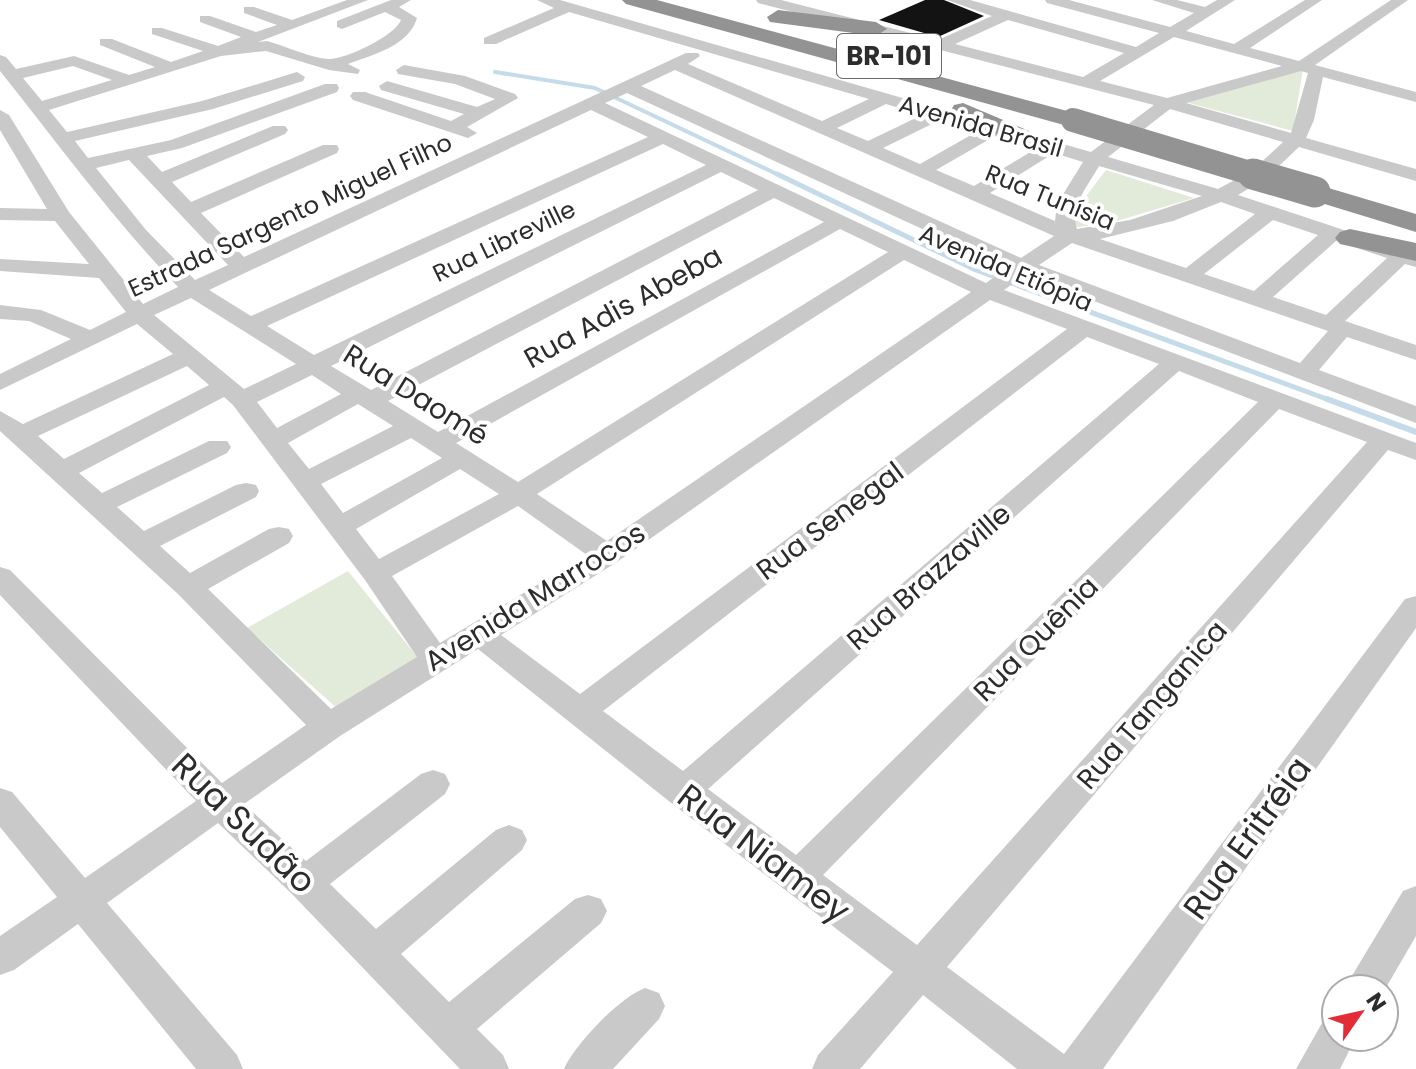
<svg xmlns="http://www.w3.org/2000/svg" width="1416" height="1069" font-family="Poppins,sans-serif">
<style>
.green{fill:#e2ead9}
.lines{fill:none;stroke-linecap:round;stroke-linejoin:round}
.stream-far2{stroke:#c5dbea;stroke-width:4}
.stream-far1{stroke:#c5dbea;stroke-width:5}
.stream{stroke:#c5dbea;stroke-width:6}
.building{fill:#131313}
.minor{fill:#c9c9c9;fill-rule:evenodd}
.highway{fill:#939393;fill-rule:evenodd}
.highway-bridge-far1{stroke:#939393;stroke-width:24}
.highway-bridge{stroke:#939393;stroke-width:31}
.labels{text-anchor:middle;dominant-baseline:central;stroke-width:8;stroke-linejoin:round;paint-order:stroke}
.far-street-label{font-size:24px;fill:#2c2c2c;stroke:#fff}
.shield{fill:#fff;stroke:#6b6b6b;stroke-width:2}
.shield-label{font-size:26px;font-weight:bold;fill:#2c2c2c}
.street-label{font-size:28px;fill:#2c2c2c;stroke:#fff}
.near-street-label{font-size:34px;fill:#2c2c2c;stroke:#fff}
</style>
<rect width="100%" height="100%" fill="#fff"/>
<!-- green -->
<path class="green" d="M1303 69 1293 131 1185 102Z
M1106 170 1194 198 1110 223 1077 227 1071 216Z
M348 571 419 659 339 710 247 628Z"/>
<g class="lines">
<!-- stream-far2 -->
<path class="stream-far2" d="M495 72 595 88 781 176"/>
<!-- stream-far1 -->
<path class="stream-far1" d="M777 174 976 270 1332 401"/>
<!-- stream -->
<path class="stream" d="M1327 399 1416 432"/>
</g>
<!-- building -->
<path class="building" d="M925 0H944L984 16 938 37 879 20Z"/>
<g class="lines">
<!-- minor -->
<path class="minor" d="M347 0H368L258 42 267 41C286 46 310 58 329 59 346 59 395 36 401 20L385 12 342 29 337 27V21L391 0H411L399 7 417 18C409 46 372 55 348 64L360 70 358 74 329 70 266 51 221 56 49 110 67 132 202 101 297 72 305 77 303 81 213 109 75 141 88 158 171 140 325 84H337L339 88 337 92 182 148 147 156 162 172 273 126H285L288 130 285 134 172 182 191 202 323 145H337L339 149 337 153 201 213 244 257 686 53H698L700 56 688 64 822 121 869 99 569 12 496 44H484V38L554 8 537 0H560L1091 152 1154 105 758 3 756 0H781L938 40 992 16 947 0H970L1136 47 1159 33 1047 3 1045 0H1069L1170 27 1194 13 1152 0H1177L1205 7 1217 0H1235L1186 31 1234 44 1305 0H1322L1250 48 1299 61 1391 0H1408L1315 65 1416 92V102L1323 77 1314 120 1306 138 1416 169V181L1299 147 1266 178 1238 195 1416 254V267L1405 264 1345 321 1416 345V360L1347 337 1319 370 1416 406V423L1025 275 1004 290 1416 443V460L1388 450 947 967 1064 1054 1405 599 1416 596V628L1103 1069H1017L923 995 860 1069H812L818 1055 893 972 670 802 478 649 340 736 244 804 306 861 421 774 433 770 445 774 450 784 445 794 330 884 376 929 496 830 509 825 522 830 527 840 522 850 401 954 449 1002 575 899 588 895 601 899 607 911 601 923 477 1029 503 1055 509 1069H460L292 894 218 823 107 903 237 1055 243 1069H196L78 924 14 970 0 975V936L57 897 0 827V788L12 792 85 878 196 801 0 595V567L10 570 222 783 306 725 178 594 0 431V411L23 424 173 354 137 324 0 390V374L71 339 29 321 0 319V305L41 310 90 330 126 312 99 278 0 271V259L89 264 55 221 0 220V208L47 209 0 130V110L9 115 69 212 143 304 178 287C112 218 59 145 0 71V55L6 57 16 69 74 56 129 75 155 67 100 45V39H112L171 62 203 51 152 34V28H162L218 46 241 37 200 22V16H210L256 32 277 25 244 13V7H254L292 20ZM1008 20 1124 53 1083 77 955 44ZM1174 37 1282 66 1167 98 1100 81ZM73 66 112 80 42 101 23 78ZM675 70 1054 236 1021 258 641 86ZM1301 71 1308 73 1291 133 1186 103ZM627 93 1007 268 986 283 605 103ZM886 104 922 115 868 141 837 128ZM1170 109 1283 142 1253 170 1218 189 1108 157ZM591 110 648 137 251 316 209 290ZM940 120 978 131 920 164 883 148ZM995 136 1037 148 974 186 936 170ZM663 144 706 165 314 355 267 326ZM1054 153 1083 162 1057 204 1055 221 990 193ZM129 160 228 265 195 280 146 230 96 168ZM1099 166 1202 196 1130 220 1077 229C1070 205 1088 186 1099 166ZM721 172 758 190 371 390 331 366ZM774 198 824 222 438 432 388 401ZM1221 202 1255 214 1186 268 1100 239 1173 221ZM1273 220 1318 235 1254 291 1204 274ZM840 229 888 252 518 482 456 443ZM1336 241 1387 258 1326 315 1273 297ZM1072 243 1328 331 1300 363 1039 265ZM904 260 971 292 607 541 537 494ZM191 298 296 364 244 389 154 315ZM990 300 1067 329 580 694 501 635 617 562ZM1087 337 1159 364 683 771 603 711ZM187 366 209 385 64 459 38 436ZM1179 371 1258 402 796 855 708 789ZM312 375 341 394 277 428 257 402ZM224 397 233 405 365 580 417 657 331 709 208 589 289 543 293 536 289 529 279 527 269 529 190 573 160 546 256 497 259 491 256 485 246 483 236 485 144 531 117 507 227 453 231 447 227 441H209L102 493 79 473ZM358 404 393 426 309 469 288 443ZM1279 409 1367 442 917 945 823 875ZM411 438 442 458 343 513 321 484ZM460 469 499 494 379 559 356 529ZM518 506 587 555 440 643 392 576Z
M404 65 465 76 515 94 518 98 467 127 477 133 468 138 353 100 350 96 353 92H365L451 121 464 114 381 90 379 86 387 81 477 107 495 99 455 84 398 74 396 70Z
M1416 886V936L1384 991 1344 989 1403 891Z
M645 988 659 993 665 1006 659 1019 613 1069H564C575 1044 620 997 645 988Z
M1336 1018V1037H1356L1340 1069H1296L1322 1023Z"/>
<!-- highway -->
<path class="highway" d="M622 0H657L1082 115 1086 120 1082 125H1064L626 4Z
M778 10 876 22 887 29 876 36 770 22 767 17Z
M963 103 1029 131 1033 136 1029 141H1011L954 115 951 110 954 105Z
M1315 184 1416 214V232L1305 198 1301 192 1305 186Z
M1350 229 1416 243V261L1340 244 1335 238 1340 232Z"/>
<!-- highway-bridge-far1 -->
<path class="highway-bridge-far1" d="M1073 120 1260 176"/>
<!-- highway-bridge -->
<path class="highway-bridge" d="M1253 174 1315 192"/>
</g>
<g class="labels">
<!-- far-street labels -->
<g class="far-street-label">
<text transform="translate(981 126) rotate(16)">Avenida Brasil</text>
<text transform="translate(1050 197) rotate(22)">Rua Tunísia</text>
<text transform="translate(290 215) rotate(-25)">Estrada Sargento Miguel Filho</text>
<text transform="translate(504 241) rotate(-26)">Rua Libreville</text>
<text transform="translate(1006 268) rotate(23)">Avenida Etiópia</text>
</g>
<!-- shield labels -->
<rect class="shield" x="837" y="34" width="104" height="44" rx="6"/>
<g class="shield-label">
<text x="889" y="56">BR-101</text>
</g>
<!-- street labels -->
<g class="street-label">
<text transform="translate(623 307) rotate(-29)">Rua Adis Abeba</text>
<text transform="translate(416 395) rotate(32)">Rua Daomé</text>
<text transform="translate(830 521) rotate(-37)">Rua Senegal</text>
<text transform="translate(929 577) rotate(-41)">Rua Brazzaville</text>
<text transform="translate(535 597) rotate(-32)">Avenida Marrocos</text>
<text transform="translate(1036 639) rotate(-45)">Rua Quênia</text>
<text transform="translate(1152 705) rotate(-49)">Rua Tanganica</text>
</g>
<!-- near-street labels -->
<g class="near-street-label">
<text transform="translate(244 823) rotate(44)">Rua Sudão</text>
<text transform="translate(1247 838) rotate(-54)">Rua Eritréia</text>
<text transform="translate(764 853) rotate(37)">Rua Niamey</text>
</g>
</g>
<!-- north arrow -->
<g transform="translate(1360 1013) rotate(56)"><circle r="38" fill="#ffffff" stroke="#ababab" stroke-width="2"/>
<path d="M0-6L14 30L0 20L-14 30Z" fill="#e32d36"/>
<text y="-12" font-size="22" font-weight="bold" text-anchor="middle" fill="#2c2c2c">N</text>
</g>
</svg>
